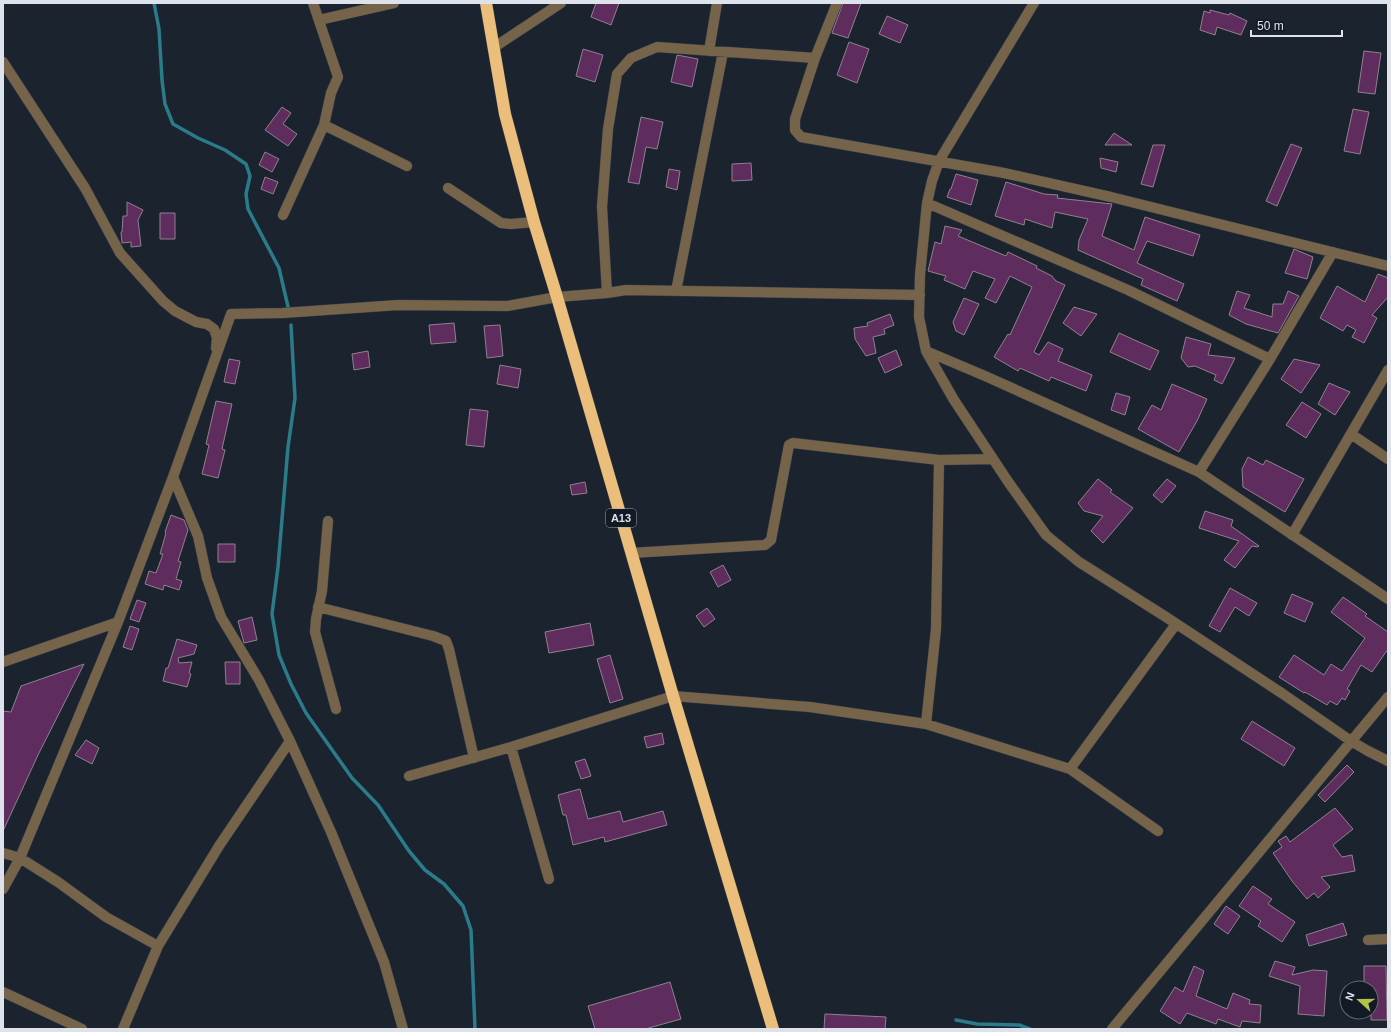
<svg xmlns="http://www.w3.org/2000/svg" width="1391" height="1032" font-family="Arial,sans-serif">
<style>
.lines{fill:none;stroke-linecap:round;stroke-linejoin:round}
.stream{stroke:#2a7c8a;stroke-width:3.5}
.building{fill:#5f2d5d;stroke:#8f818e}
.minor-casing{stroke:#363e49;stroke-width:11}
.highway-casing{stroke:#363e49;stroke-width:13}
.minor{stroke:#76644a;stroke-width:10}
.highway{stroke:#ecbe7b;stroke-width:12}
.labels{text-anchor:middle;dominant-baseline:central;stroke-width:3.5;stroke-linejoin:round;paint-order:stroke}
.shield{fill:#121a25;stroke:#a1a7b0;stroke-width:1}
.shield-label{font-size:11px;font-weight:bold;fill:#dee3eb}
</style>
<rect width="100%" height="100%" fill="#1b232f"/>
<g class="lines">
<!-- stream -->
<path class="stream" d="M154 3 159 29 162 80 165 104 173 124 198 138 225 150 246 164 250 176 246 194 248 209 279 268 289 311
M291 325 295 398 288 447 278 567 272 614 279 655 291 684 306 713 352 778 378 805 409 851 425 870 444 884 463 906 471 930 475 1029
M956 1020 977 1024 1019 1025 1030 1029"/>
</g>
<!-- building -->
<path class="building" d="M596 3H619L611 25 591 17Z
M843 3H861L848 38 832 33Z
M1210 10 1229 15 1230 13 1247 21 1241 35 1217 27 1215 35 1200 30 1204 11 1210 13Z
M887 16 908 25 900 43 879 34Z
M849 42 869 49 857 83 837 75Z
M583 49 603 55 595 82 576 76Z
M1364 51 1381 53 1375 94 1358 92Z
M677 55 698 59 692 87 671 82Z
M282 107 291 113 283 124 297 134 288 146 265 130Z
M1353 109 1369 112 1360 154 1344 151Z
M641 117 663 122 657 149 646 147 639 184 628 182Z
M1114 133 1132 145H1105Z
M1291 144 1302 148 1277 206 1266 201Z
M1153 145H1165L1153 187 1141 184Z
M265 152 279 159 272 172 259 165Z
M1100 158 1118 162 1116 172 1101 168Z
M751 163 752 180 732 181V164Z
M669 169 680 171 677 190 666 187Z
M956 174 978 180 971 205 947 197 950 189H951Z
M265 177 278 182 273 194 261 189Z
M1006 182 1044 194 1058 195 1057 198 1112 204 1102 236 1134 250 1145 217 1200 235 1193 256 1147 241 1137 263 1184 284 1177 301 1141 285 1143 279 1078 250 1079 240 1088 219 1055 212 1052 228 1025 219 1024 225 995 216Z
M127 202 143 210 138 220 141 246 131 247V242L122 243 121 232H122L123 216H127Z
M160 213H175V239H160Z
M945 226 962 230 958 236 1006 256 1008 252 1037 266 1036 268 1052 276 1056 281 1065 285 1034 352 1039 355 1048 342 1063 349 1058 361 1092 375 1086 391 1051 377 1049 381 1020 368 1018 371 994 357 1008 334 1010 335 1032 287 1010 276 996 303 985 298 995 279 973 271 965 289 944 280 946 276 928 271 935 242 941 244Z
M1294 249 1313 257 1307 279 1285 273Z
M1378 274 1388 278V297L1372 315 1377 318 1364 343 1352 337 1356 330 1347 325 1343 331 1320 318 1337 286 1365 302Z
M1237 291 1250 295 1244 308 1272 317 1273 304H1283L1288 291 1299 296 1278 333 1246 324 1229 315Z
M964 298 979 304 964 335 956 331 953 322Z
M1074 307 1097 314 1081 336 1063 323Z
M890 314 894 325 884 329 885 334 873 337 876 353 866 356 855 339 854 328 868 326 867 323Z
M454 323 456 342 431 344 429 325Z
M500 325 503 356 487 358 484 326Z
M1119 333 1159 351 1150 370 1110 352Z
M1186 337 1211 344 1208 355 1235 358 1222 384 1214 380 1216 375 1195 366 1188 367 1181 358Z
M896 350 902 365 885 373 878 358Z
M368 351 370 367 354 370 352 354Z
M229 359 240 361 235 384 224 382Z
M1294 359 1320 365 1301 393 1281 379Z
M500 365 521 369 518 388 497 384Z
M1329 383 1350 392 1335 415 1318 404Z
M1172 384 1207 399 1197 421 1179 452 1138 429 1152 405 1161 410Z
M1116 393 1130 397 1125 415 1111 410Z
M216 401 232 404 222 449 225 450 218 478 202 474 209 445 206 444Z
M1302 402 1321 414 1306 438 1286 425Z
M470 409 488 411 484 447 466 445Z
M1248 457 1263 465 1266 460 1304 479 1285 512 1243 487 1242 469Z
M1098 479 1112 490 1110 492 1133 508 1103 543 1091 531 1103 516 1084 511 1078 503Z
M1167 479 1176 486 1162 503 1153 495Z
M585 482 587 493 572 495 570 485Z
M1205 511 1233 520 1231 526 1259 546 1258 547 1252 546 1235 568 1224 560 1239 541 1199 528Z
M171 515 184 520 188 530 178 561 181 562 176 579 182 581 179 590 164 585 163 590 145 584 149 571 156 573 163 554H160L166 533 165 532Z
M218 544H235V562H218Z
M723 565 731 580 718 587 710 572Z
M1230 588 1257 603 1249 616 1235 607 1220 632 1209 626Z
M1292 594 1313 603 1305 622 1284 613Z
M1343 597 1367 614 1365 616 1388 632V649L1372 672 1361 665 1347 689 1350 691 1345 700 1342 698 1337 705 1330 701 1327 705 1305 692 1304 693 1279 677 1294 655 1324 675 1331 664 1342 671 1365 638 1331 612Z
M137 600 146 603 139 622 130 619Z
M707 608 715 619 704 627 696 616Z
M252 617 257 640 244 643 238 621Z
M590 623 594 645 549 653 545 632Z
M130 626 139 629 132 650 123 647Z
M177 639 197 645 194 654 178 658 179 663 192 662 189 673 191 674 187 687 163 681 166 668H168Z
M610 655 623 699 610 703 597 659Z
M225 662H240V684H226Z
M84 664 38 755 3 831V711L11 712 21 686Z
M1252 721 1295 748 1284 766 1241 739Z
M662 733 664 744 647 748 644 737Z
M86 740 99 748 92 764 75 755Z
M585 759 591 776 581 779 575 762Z
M1347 765 1354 772 1325 802 1318 795Z
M580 789 588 819 620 811 623 822 663 811 667 825 605 842 604 837 573 845 566 815H563L558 795Z
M1335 808 1353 829 1333 845 1342 857 1352 855 1355 871 1321 877 1330 887 1318 898 1314 893 1307 899 1292 881 1273 853 1282 847 1278 841 1286 836 1290 842Z
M1253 886 1272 899 1268 904 1295 922 1282 942 1258 926 1261 921 1239 906Z
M1226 906 1240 916 1228 934 1214 924Z
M1343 923 1347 935 1309 946 1306 935Z
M1275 961 1295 967 1292 975 1313 970 1327 971 1324 1016 1298 1014 1300 986 1269 976Z
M1194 966 1204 971 1196 996 1227 1009 1233 993 1250 1000 1249 1004 1261 1005 1260 1023 1242 1021 1240 1027 1218 1019 1216 1024 1187 1013 1180 1024 1160 1011 1175 987 1183 992Z
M1364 966H1386L1387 1020H1371V988H1364Z
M670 982 681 1019 645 1029H595L588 1006Z
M825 1014 886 1017 885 1029H824Z"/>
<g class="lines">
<defs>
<path id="minor" d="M837 3 815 58 795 119V130L801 137 1004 173 1111 197 1388 266
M1034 3 939 161 932 181 927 203 920 275 919 317 926 351 954 400 1009 483 1046 535 1079 562 1166 617 1283 694 1351 741 1368 751 1388 761
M319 20 394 3
M493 48 561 3
M709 51 717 3
M3 62 85 188 120 253 163 301 175 311 196 322 207 324 214 329 217 338 216 348
M324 125 407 166
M448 188 501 223 511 224 534 222
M927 203 1128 290 1270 359
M283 215 324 125 331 93 338 77 313 3
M676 291 723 52
M607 293 602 207 608 129 617 74 631 58 657 47 815 58
M926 351 985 376 1199 472 1388 599
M1351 434 1388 459
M1199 472 1270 359 1333 252
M173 477 198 536 207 578 221 617 259 680 290 741 331 832 384 962 403 1029
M328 521 322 591 316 619 315 632 336 709
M1292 535 1388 370
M631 553 765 545 771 540 789 445 793 443 939 460 993 459
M318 607 433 636 446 641 449 649 474 758
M3 662 118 622
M926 724 936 629 939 460
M511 747 549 879
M1070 769 1176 624
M409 776 511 747 673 696 810 707 926 724 1070 769 1158 831
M3 853 20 858 58 882 106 917 158 946
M3 889 20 858 118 622 173 477 231 314 283 313 398 305 507 306 557 297 607 293 626 290 920 295
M1368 940 1388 939
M3 992 82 1029
M123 1029 158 946 219 846 290 741
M1112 1029 1388 697"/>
<path id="highway" d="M486 3 505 114 534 222 557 297 673 696 773 1029"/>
</defs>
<!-- minor casing -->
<use href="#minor" class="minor-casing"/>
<!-- highway casing -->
<use href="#highway" class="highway-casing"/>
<!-- minor -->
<use href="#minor" class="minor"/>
<!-- highway -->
<use href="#highway" class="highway"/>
</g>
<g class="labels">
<!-- shield labels -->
<rect class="shield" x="606" y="509" width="30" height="18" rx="3"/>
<g class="shield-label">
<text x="621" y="518">A13</text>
</g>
</g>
<!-- border -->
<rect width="1391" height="1032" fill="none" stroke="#dee3eb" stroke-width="8"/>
<!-- north arrow -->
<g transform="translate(1359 1000) rotate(291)"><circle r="19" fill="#121a25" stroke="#646a74"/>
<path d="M0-3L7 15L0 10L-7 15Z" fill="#b3c24b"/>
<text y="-6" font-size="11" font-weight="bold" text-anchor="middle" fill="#dee3eb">N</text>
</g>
<!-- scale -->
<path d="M1251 30v6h91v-6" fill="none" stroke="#dee3eb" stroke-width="2"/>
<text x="1257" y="30" font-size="12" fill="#dee3eb" stroke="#121a25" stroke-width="3" paint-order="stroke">50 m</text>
</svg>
